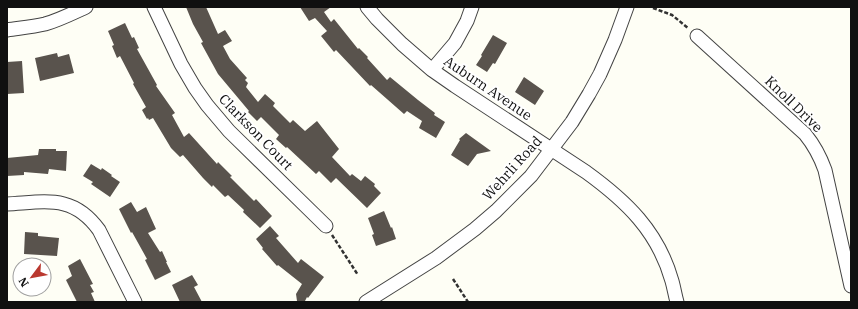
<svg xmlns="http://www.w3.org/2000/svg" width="858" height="309" font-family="'IBM Plex Serif',serif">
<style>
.building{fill:#59534d}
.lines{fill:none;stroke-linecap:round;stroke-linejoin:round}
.minor-casing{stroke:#434343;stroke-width:15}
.path{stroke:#323232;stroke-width:2.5;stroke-dasharray:4 2;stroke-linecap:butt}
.minor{stroke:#fff;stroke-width:13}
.labels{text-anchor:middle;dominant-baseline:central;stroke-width:4;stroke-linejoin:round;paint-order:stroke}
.street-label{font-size:14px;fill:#101010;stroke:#fff}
</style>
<rect width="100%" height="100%" fill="#fefef5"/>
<!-- building -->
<path class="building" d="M186 7H206L218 34 225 30 232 41 223 46 230 59 247 78 245 80 248 83 246 87 258 102 265 94 275 103 273 106 290 123 293 120 305 131 317 121 339 149 332 157 350 176 352 174 361 181 365 176 375 184 374 186 381 193 367 208 336 178 331 183 319 171 316 174 287 147 286 148 276 139 279 135 261 117 257 121 248 112 249 111 218 74 201 43 203 42 193 24Z
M300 7H331L324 12 331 22 334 19 358 49 359 48 368 57 367 58 387 80 390 77 418 100 435 113 434 115 445 122 436 138 419 128 422 121 407 111 404 114 371 85 370 86 336 50 334 52 321 36 327 31 315 18 309 21Z
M125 23 132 38 134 37 139 48 137 49 157 85 156 86 175 113 172 115 184 137 189 133 217 164 218 162 232 176 230 177 254 201 256 199 272 216 260 228 243 212 244 210 228 195 225 197 213 185 212 187 203 178 183 155 180 157 171 148 153 118 149 120 148 118 147 119 142 110 146 107 133 84 134 83 120 56 117 58 112 46 114 45 108 31Z
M493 35 507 43 495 64 493 63 487 72 476 65 482 56 481 55Z
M57 53 58 57 69 54 74 73 40 81 35 58Z
M22 61 24 93 7 94V62Z
M524 77 544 91 535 105 515 92Z
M466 133 491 151 477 154 468 166 451 155 460 140 459 139Z
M39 149H56V151H67L66 171 49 169 48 174 24 172V175L7 176V158L38 155Z
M91 164 101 170 102 168 112 175 111 176 120 182 110 197 91 184 93 182 83 176Z
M131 202 137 212 146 207 156 229 148 233 160 252 162 251 167 262H166L171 272 155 280 145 260 147 259 132 232 131 233 119 209Z
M384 211 391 228 392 227 396 239 376 246 372 235 374 234 368 218Z
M270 226 279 236 276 238 298 263 301 259 324 277 308 298 307 297 305 301H297L296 294 302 284 278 265 277 266 262 249 263 248 256 239Z
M25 232 38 233V236L59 238 57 256 24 254Z
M80 259 93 284 90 285 94 292 91 293 95 302H77L66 280 72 276 68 266Z
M192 275 198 285 194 287 202 302H180L172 285Z"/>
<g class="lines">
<defs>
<path id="minor" d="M154 7 181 64 195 88 207 105 229 131 326 226
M367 7 377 19 402 44 432 70 455 86 586 172C626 201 658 231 672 281 674 288 675 295 677 302
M7 30C20 28 32 27 45 24 59 20 73 13 86 7
M697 36 805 134C814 145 820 156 825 170L851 286
M432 70 455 43 467 21 472 7
M7 204C46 202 73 194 99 230L135 302
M366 302 436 258 475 229 496 211 531 176 572 122 589 94 600 74 615 40 627 7"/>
</defs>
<!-- minor casing -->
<use href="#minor" class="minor-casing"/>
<!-- path -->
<path class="path" d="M653 8 672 15 688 28
M332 235 358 275
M453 279 468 302"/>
<!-- minor -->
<use href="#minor" class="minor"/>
</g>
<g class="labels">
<!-- street labels -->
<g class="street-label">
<text transform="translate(488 88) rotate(34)">Auburn Avenue</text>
<text transform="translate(794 104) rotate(44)">Knoll Drive</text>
<text transform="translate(256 132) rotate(46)">Clarkson Court</text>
<text transform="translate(512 168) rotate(-48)">Wehrli Road</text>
</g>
</g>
<!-- border -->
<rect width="858" height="309" fill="none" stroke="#101010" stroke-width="16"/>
<!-- north arrow -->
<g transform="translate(32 277) rotate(238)"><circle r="19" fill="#ffffff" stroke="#9f9f9f"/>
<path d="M0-3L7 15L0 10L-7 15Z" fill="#ba382f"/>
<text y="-6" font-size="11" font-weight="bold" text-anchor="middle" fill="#101010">N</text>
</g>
</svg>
